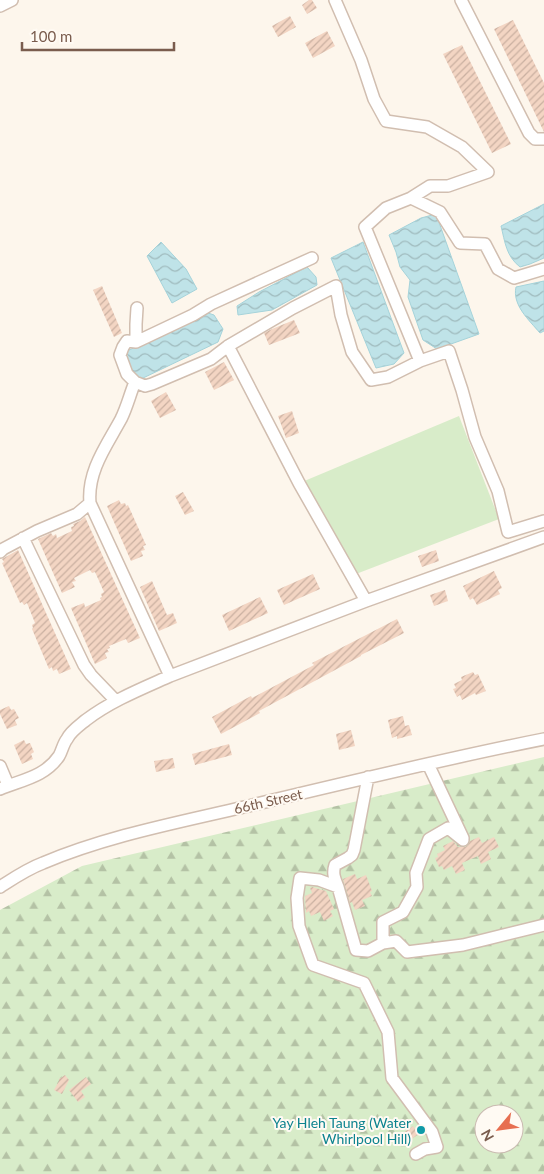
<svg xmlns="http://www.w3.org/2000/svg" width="544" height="1174" font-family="Lato,sans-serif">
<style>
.forest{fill:url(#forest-firs);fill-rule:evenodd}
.pitch{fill:#d8ecc9}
.water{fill:url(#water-waves);stroke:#a5d3da}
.building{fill:url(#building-hatch)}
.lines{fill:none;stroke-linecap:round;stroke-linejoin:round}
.minor-casing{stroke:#d1beb0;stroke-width:14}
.minor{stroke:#fff;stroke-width:11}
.culture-dot{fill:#0f9aa8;stroke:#fffaf3;stroke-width:2}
.labels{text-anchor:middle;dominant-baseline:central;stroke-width:4;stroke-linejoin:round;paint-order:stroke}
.street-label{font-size:14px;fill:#7a5c4d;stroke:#fffaf3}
.culture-label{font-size:14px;fill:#0d838f;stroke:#fffaf3;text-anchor:end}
</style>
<defs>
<pattern id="forest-firs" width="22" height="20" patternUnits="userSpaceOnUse" patternTransform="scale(1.25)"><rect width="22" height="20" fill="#d8ecc9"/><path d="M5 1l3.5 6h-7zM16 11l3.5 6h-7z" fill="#b4c2a5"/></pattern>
<pattern id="water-waves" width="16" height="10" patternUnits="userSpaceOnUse" patternTransform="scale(1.25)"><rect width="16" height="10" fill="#bfe3e8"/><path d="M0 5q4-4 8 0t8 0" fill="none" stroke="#a0bbbe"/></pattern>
<pattern id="building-hatch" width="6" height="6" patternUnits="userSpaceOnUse" patternTransform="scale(1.25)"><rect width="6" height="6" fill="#f3d5c3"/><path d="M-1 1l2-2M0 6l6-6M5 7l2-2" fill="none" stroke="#cab0a1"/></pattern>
</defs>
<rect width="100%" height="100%" fill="#fdf6ec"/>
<!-- forest -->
<path class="forest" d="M544 757V1174H0V910L82 866ZM484 1114H514V1144H484Z"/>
<!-- pitch -->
<path class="pitch" d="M459 416 499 519 356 574 302 482Z"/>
<!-- water -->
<path class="water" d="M544 204V258L530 264 520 267C506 256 505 242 501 226Z
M436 214 479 334 437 349 423 340 408 297 410 280 400 267 396 252 389 235 421 218Z
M161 242 186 269 197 289 172 303 147 256Z
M363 242 404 353 394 364 376 368 331 258Z
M307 267 316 277 317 285 272 310 238 315 237 306 259 292Z
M544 281V331L540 333C529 320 512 305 516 287Z
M208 313 214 315 223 329 218 342 141 379C131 371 124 365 127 351Z"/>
<!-- building -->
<path class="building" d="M309 0H312L317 8 307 14 302 5Z
M290 16 296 27 278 37 272 26Z
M513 20 544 83V132L494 29Z
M327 31 335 46 313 58 305 43Z
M462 45 511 144 492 153 443 54Z
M102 286 122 333 114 337 93 290Z
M294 320 300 333 269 345 264 333 272 329Z
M224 362 234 380 214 390 205 372Z
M166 392 176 410 160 418 151 401Z
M292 411 299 433 286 438 278 416Z
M183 492 194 511 185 515 175 496Z
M119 500 121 504 125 503 126 506 128 505 146 545 143 546 145 550 141 551 143 556 131 561 107 506Z
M85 517 140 638 128 643 126 639 109 646 110 648 107 649 109 652 105 653 107 658 95 664 71 608 84 603 85 607 101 600 100 598 102 597 101 594 104 592 95 572 92 573 90 570 74 578 76 581 72 582 75 587 62 593 38 539 51 533 53 536 56 534 57 538 72 531 71 527 74 526 73 524 80 521Z
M18 550 71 669 59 674 57 669 53 671 52 667 49 669 32 629 33 628 32 625 35 623 27 603 24 605 22 602 20 603 2 563 4 562 2 559Z
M436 550 439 561 422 567 418 556Z
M494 571 502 588 498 590 500 594 477 605 473 598 470 600 463 586Z
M313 574 320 589 284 605 277 590Z
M152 581 167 615 173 613 177 623 159 631 140 587Z
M445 590 448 601 434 606 430 595Z
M260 597 268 613 229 631 222 615Z
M397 619 404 633 361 655V656L259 711 260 713 221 734 212 717 251 696 252 698 314 665 312 663Z
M473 672 475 675 478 674 486 691 476 695 475 693 462 700 460 695 457 697 453 689 456 688 454 684 462 680 461 677Z
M9 706 11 710 14 709 19 718 15 720 17 725 7 729 0 714V710Z
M403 716 405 726 409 725 412 735 397 739V736L392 738 388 720Z
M351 730 355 746 339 750 336 734Z
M24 740 26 744 30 743 34 752 31 754 33 759 22 764 14 745Z
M229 744 232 755 195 765 192 754Z
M173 758 175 768 156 772 154 761Z
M479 837 482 843 494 837 499 847 488 852 491 859 481 864 478 856 462 863 465 870 456 874 452 866 444 870 442 866 439 867 435 858 438 857 437 854 445 850 443 846 453 841 458 847H465L468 845 470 841Z
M355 874 357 879 366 875 372 891 370 892 372 896 362 900 365 906 355 910 352 902 350 903 343 879Z
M312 887 326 891 334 909 330 911 333 916 324 921 320 912 311 916 309 911 306 913 305 896 312 893 310 888Z
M65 1075 69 1080 62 1094 54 1090 59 1081V1079Z
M86 1077 91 1084 81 1091 85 1097 78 1102 69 1090Z
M413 1126 419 1134 407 1142 402 1134Z"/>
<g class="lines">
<defs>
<path id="minor" d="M335 0 361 60 374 99 386 121 427 127 462 147 488 172 448 186H430L411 198 386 208 365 227 420 361
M461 0 529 133 535 139H544
M0 6 12 0
M411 198 440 212 460 243 485 244 498 269 514 278 544 269
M312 258 211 304 193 315 136 342 127 341 123 347 120 355 127 374 135 382 145 386 152 384 211 359 228 346 293 308 336 286 341 315 352 352 371 380 388 377 420 361 449 351 462 390 475 437 498 491 508 532 544 521
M136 342V324L137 308
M228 346 299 483 366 601
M90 503 170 676
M23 538 84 665 91 675 116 701
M0 552 3 549 37 531 77 514 90 503C87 471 107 445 121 419 127 407 130 394 135 382
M428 764 463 838
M0 766 8 785
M0 789C21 780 45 777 59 756 62 751 63 744 67 739 70 732 80 725 86 720 111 701 141 689 170 676L366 601 544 537
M0 887C14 878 27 869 43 863 107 836 176 823 244 807 344 783 443 759 544 739
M338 887C335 879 332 874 335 865L348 858 352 855 354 850 368 777
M383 943V922L403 912 417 887 416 873 429 839 448 828 463 840
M416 1154 425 1149 437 1147 432 1132 392 1078 388 1032 364 983 313 965 299 926 297 898 300 878 319 880 338 887 356 950 368 951 383 943 396 941 407 952 463 945 544 925"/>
</defs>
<!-- minor casing -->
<use href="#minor" class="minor-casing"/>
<!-- minor -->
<use href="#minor" class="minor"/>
</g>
<!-- markers -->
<circle class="culture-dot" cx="421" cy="1130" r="5"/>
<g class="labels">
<!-- street labels -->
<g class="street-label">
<text transform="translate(268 801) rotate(-13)">66th Street</text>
</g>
<!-- culture labels -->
<g class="culture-label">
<text x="411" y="1122">Yay Hleh Taung (Water<tspan x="411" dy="16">Whirlpool Hill)</tspan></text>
</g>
</g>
<!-- north arrow -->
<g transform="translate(499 1129) rotate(241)"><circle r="24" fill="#fffaf3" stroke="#cabbb1"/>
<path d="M0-4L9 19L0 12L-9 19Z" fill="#e76f51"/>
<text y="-8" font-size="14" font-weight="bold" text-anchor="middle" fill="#7a5c4d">N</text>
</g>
<!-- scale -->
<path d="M22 42v8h152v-8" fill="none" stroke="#7a5c4d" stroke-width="2.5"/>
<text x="30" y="42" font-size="15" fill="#7a5c4d" stroke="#fffaf3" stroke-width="4" paint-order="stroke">100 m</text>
</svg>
